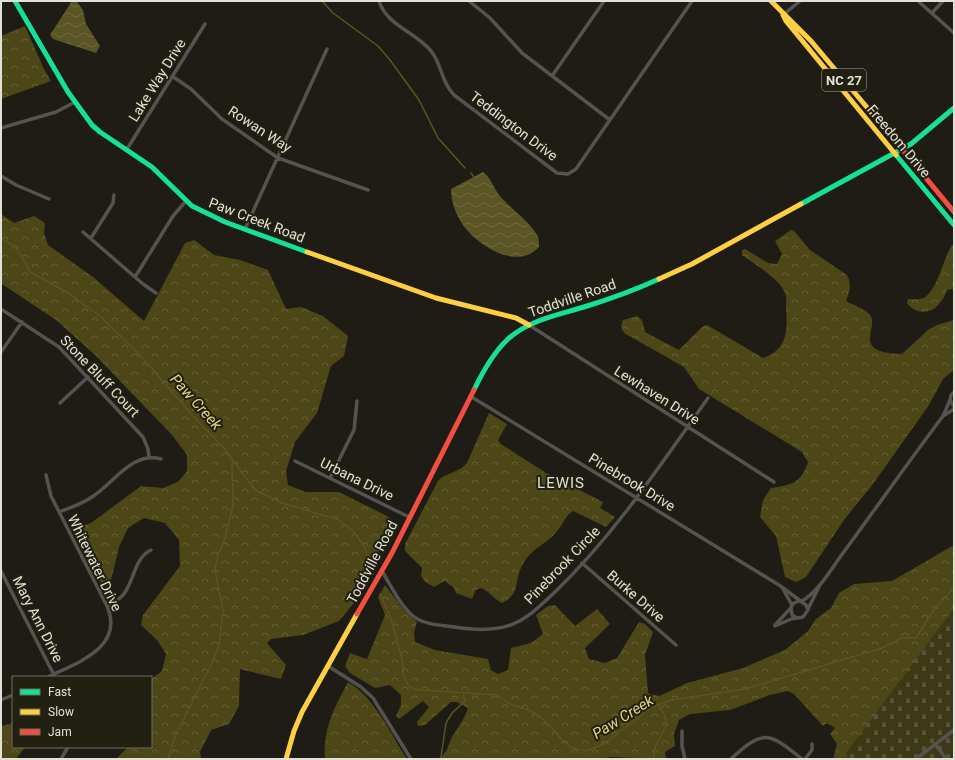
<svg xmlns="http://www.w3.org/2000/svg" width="955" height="760" font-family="Roboto,sans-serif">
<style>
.forest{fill:url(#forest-crowns)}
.cemetery{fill:url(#cemetery-stones)}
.water{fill:url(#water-waves)}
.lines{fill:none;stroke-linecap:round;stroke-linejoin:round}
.stream{stroke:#5b5424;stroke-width:1.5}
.street{stroke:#545350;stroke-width:3.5}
.fast{stroke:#16e098;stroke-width:5}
.slow{stroke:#ffcf43;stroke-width:5}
.jam{stroke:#f24e42;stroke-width:5}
.labels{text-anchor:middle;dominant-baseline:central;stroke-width:4;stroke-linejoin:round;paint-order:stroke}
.shield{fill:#222010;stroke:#a8a79b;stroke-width:1}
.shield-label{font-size:13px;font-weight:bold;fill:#e2e1d7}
.street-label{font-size:14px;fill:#e2e1d7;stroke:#222010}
.water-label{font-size:15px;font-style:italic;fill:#e2d786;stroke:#222010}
.neighbourhood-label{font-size:15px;letter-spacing:1px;fill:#e2e1d7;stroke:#222010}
</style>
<defs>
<pattern id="forest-crowns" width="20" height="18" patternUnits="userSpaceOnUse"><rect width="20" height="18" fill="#4d4616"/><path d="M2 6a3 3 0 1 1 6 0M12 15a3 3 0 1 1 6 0" fill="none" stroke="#666037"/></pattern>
<pattern id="cemetery-stones" width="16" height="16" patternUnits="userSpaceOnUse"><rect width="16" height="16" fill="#3d3917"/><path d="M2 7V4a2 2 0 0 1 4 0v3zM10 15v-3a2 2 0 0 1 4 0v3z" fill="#595538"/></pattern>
<pattern id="water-waves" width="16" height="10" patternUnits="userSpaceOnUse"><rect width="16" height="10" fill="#5b5424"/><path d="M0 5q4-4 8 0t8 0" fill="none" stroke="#726c43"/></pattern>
</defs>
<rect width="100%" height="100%" fill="#1e1c14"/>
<!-- forest -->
<path class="forest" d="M25 26 44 69 51 81 1 99V36Z
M1 214 14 223 34 216 45 223 44 233 48 245 93 277 144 321 185 243 194 240 214 255 240 260 268 270 286 309 301 307 323 316 348 336 344 356 331 366 317 413 295 442 286 471 288 485 306 492H339L389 517 393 524 354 603 339 621 303 635 271 639 267 643 286 665 281 679 240 669 239 706 229 724 211 730 200 752 201 759H116L128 747H151V679L162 671 166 654 157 640 141 625 143 615 180 566 179 540 165 523 144 518 128 528 119 547 111 580 101 583 81 540 74 529 91 523 141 486 163 488 178 482 187 471V455L172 435 94 354 56 320 2 284Z
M791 230 794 231 810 250 847 275C852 285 850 291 846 301 853 305 864 308 870 315 880 327 849 353 902 354L928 330 937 325 954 320V370L943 379 929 405 873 484 844 520 806 577 796 582 785 577 776 536 760 517 763 500 771 488C792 485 801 483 808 462L802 452 699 389 684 367 624 333 621 326 623 320 637 316 642 320 645 332 679 350 702 327 707 325 763 358C787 350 788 331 786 308 786 304 787 297 785 293 780 279 754 264 742 255V250L745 249 768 263 777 264 782 254 775 241Z
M952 245H954V291L952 289 947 290C945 295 943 300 939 304 931 315 914 314 907 303L908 299C913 299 919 300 924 298 938 289 943 259 952 245Z
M489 413 507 424 498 440 501 444 546 473 603 502 600 508 615 517 606 527 573 511C565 516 564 523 558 530 547 545 533 546 523 564 513 581 522 593 502 603 493 599 489 590 480 588L475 591 472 599 456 593 454 588 445 581 434 587 425 582 421 576 422 568 405 551V544L438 481C446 472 459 473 467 463Z
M954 545V721L888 759H833L837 744 830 734 835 728 827 723 823 726 794 694 788 691 770 695 730 710 690 714 679 720 674 734 675 746 665 752 666 759 608 757 606 759H439C448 751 447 748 452 737 458 727 464 720 468 708L457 702H451L425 725 418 726 417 722 429 707 423 701 399 719 396 716 401 705V695L390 685 375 688 350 673 345 666 350 653 367 659 385 615 378 597 385 585 404 610 417 622 414 633 415 642 435 650 488 659 491 670 498 674 508 670 511 648 531 643 543 634 536 615 548 606 555 605 575 626 597 609 610 624 585 648 589 659 605 663 617 658 639 622 645 624 653 632 645 655 648 693 659 696 687 683 743 668 785 650 808 631 816 619 831 608 839 593 854 584 892 581Z
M348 682C376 699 390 733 407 759H325C322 731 335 706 348 682Z
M13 721V747H25L16 759H1V726L10 724Z"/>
<!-- cemetery -->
<path class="cemetery" d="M954 608V759H848L846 753Z"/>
<!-- water -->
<path class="water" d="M72 1 77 2 83 10 86 24 100 46 96 53 53 39 50 35Z
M483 172C490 177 492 184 497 192 508 208 527 218 537 235 539 238 539 242 539 247 518 270 482 248 466 229 457 218 451 203 451 189Z"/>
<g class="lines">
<!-- stream -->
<path class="stream" d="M322 1 333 13 378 46 390 60 419 100 438 138 465 168
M471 173 474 177
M1 238 14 246 20 253 30 272 70 294 101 317 140 355 194 417 223 447 255 490 282 503 339 520 352 530 365 547 370 571
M380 594 391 619 402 659 404 676 409 687 420 690 497 695 512 705 529 710 538 715 548 724 563 741 572 748 586 751 604 744 652 707 672 700 745 689 882 648 902 638H916L931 614 954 587
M168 759 175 736 210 667 219 646 223 610 215 570 218 554 224 542 233 505 232 462
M439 759 441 757 446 723 452 713 465 701 463 692
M654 759C652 734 679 730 658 705"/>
<!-- street -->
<path class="street" d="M379 1C387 26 416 32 431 51 442 64 440 80 454 95L557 173 568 174 576 169 692 1
M469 1 490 18 522 53 610 120
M918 1 954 33
M932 13 943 1
M783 15 800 1
M172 76 191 89 222 119 278 158 368 190
M552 76 604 1
M1 128 56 112 75 102
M127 149 205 24
M1 176 16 185 49 199
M245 229 327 49
M83 232 143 284 156 293
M91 238 113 203 114 195
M135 277 173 216 186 201
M1 309 59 347 143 437 148 449 149 457
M529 325 774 482
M1 352 22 322
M954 392 951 395 950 400 954 407
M470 396 779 585 806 605 808 610 803 617 791 619 775 626
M60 403 88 377
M943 416 954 409
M295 461 409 517
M46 475 51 496 107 606C125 648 76 663 48 677
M330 478 354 430 357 401
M59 512C70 508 82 504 92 497 114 483 132 451 161 459
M582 563 676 645
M1 571 55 677
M382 571C391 586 400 605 413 616 424 625 441 625 454 627 473 630 495 632 513 624 530 617 543 603 556 591 615 534 661 464 708 398
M783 589 792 605
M802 601C818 592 832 568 843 553 877 507 909 461 943 416L950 400
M107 606C113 603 119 600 123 595 134 582 134 558 151 550
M808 609 820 585
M797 618 792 615 791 607 794 603 799 601
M775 625 790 609
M328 666 361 687 373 698 411 759
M1 700 13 695
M682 731V746L685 759
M936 745 946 759
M61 759 68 747
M731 759C764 728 769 733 802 759
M805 759 812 750V744
M916 759 954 730"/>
<!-- fast -->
<path class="fast" d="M15 1 68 92 92 125 100 132 152 167 192 206 225 222 307 252
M896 155 954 225
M801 204 911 144 954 108
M474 390C483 371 493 353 508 339 529 320 558 315 584 307 610 299 635 290 659 279"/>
<!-- slow -->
<path class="slow" d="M771 1 811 41 892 137
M783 15 786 21 896 155
M307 252 436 298 516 318 529 325
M659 279 692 264 801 204
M286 759 294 731 302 712 357 614"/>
<!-- jam -->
<path class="jam" d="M892 137 954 212
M357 614 392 553 474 390"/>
</g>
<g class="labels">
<!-- shield labels -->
<rect class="shield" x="822" y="69" width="44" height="22" rx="3"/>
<g class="shield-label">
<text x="844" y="80">NC 27</text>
</g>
<!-- street labels -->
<g class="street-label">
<text transform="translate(157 80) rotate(-58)">Lake Way Drive</text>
<text transform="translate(514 126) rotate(37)">Teddington Drive</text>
<text transform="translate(260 129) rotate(33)">Rowan Way</text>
<text transform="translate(899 141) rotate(50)">Freedom Drive</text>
<text transform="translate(257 220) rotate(21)">Paw Creek Road</text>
<text transform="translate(572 298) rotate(-19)">Toddville Road</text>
<text transform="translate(100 376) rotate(46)">Stone Bluff Court</text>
<text transform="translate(657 395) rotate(32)">Lewhaven Drive</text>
<text transform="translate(357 479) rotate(26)">Urbana Drive</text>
<text transform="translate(632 482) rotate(31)">Pinebrook Drive</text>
<text transform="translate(372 562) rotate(-62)">Toddville Road</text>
<text transform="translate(95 563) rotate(64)">Whitewater Drive</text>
<text transform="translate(562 565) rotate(-46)">Pinebrook Circle</text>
<text transform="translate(636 596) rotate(41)">Burke Drive</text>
<text transform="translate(38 619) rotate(63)">Mary Ann Drive</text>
</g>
<!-- water labels -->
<g class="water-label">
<text transform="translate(196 402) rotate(48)">Paw Creek</text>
<text transform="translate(623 717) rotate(-32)">Paw Creek</text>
</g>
<!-- neighbourhood labels -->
<g class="neighbourhood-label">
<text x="561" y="483">LEWIS</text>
</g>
</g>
<!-- border -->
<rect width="955" height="760" fill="none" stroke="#e2e1d7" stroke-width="4"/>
<!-- legend -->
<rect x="12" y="676" width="140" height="72" fill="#222010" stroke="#6f6d60"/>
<rect x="20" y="689" width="20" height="6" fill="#16e098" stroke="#6f6d60"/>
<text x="48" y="696" font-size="12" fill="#e2e1d7">Fast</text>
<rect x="20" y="709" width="20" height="6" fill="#ffcf43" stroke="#6f6d60"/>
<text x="48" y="716" font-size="12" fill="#e2e1d7">Slow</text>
<rect x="20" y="729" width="20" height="6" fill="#f24e42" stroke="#6f6d60"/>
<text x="48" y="736" font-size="12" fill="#e2e1d7">Jam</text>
</svg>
